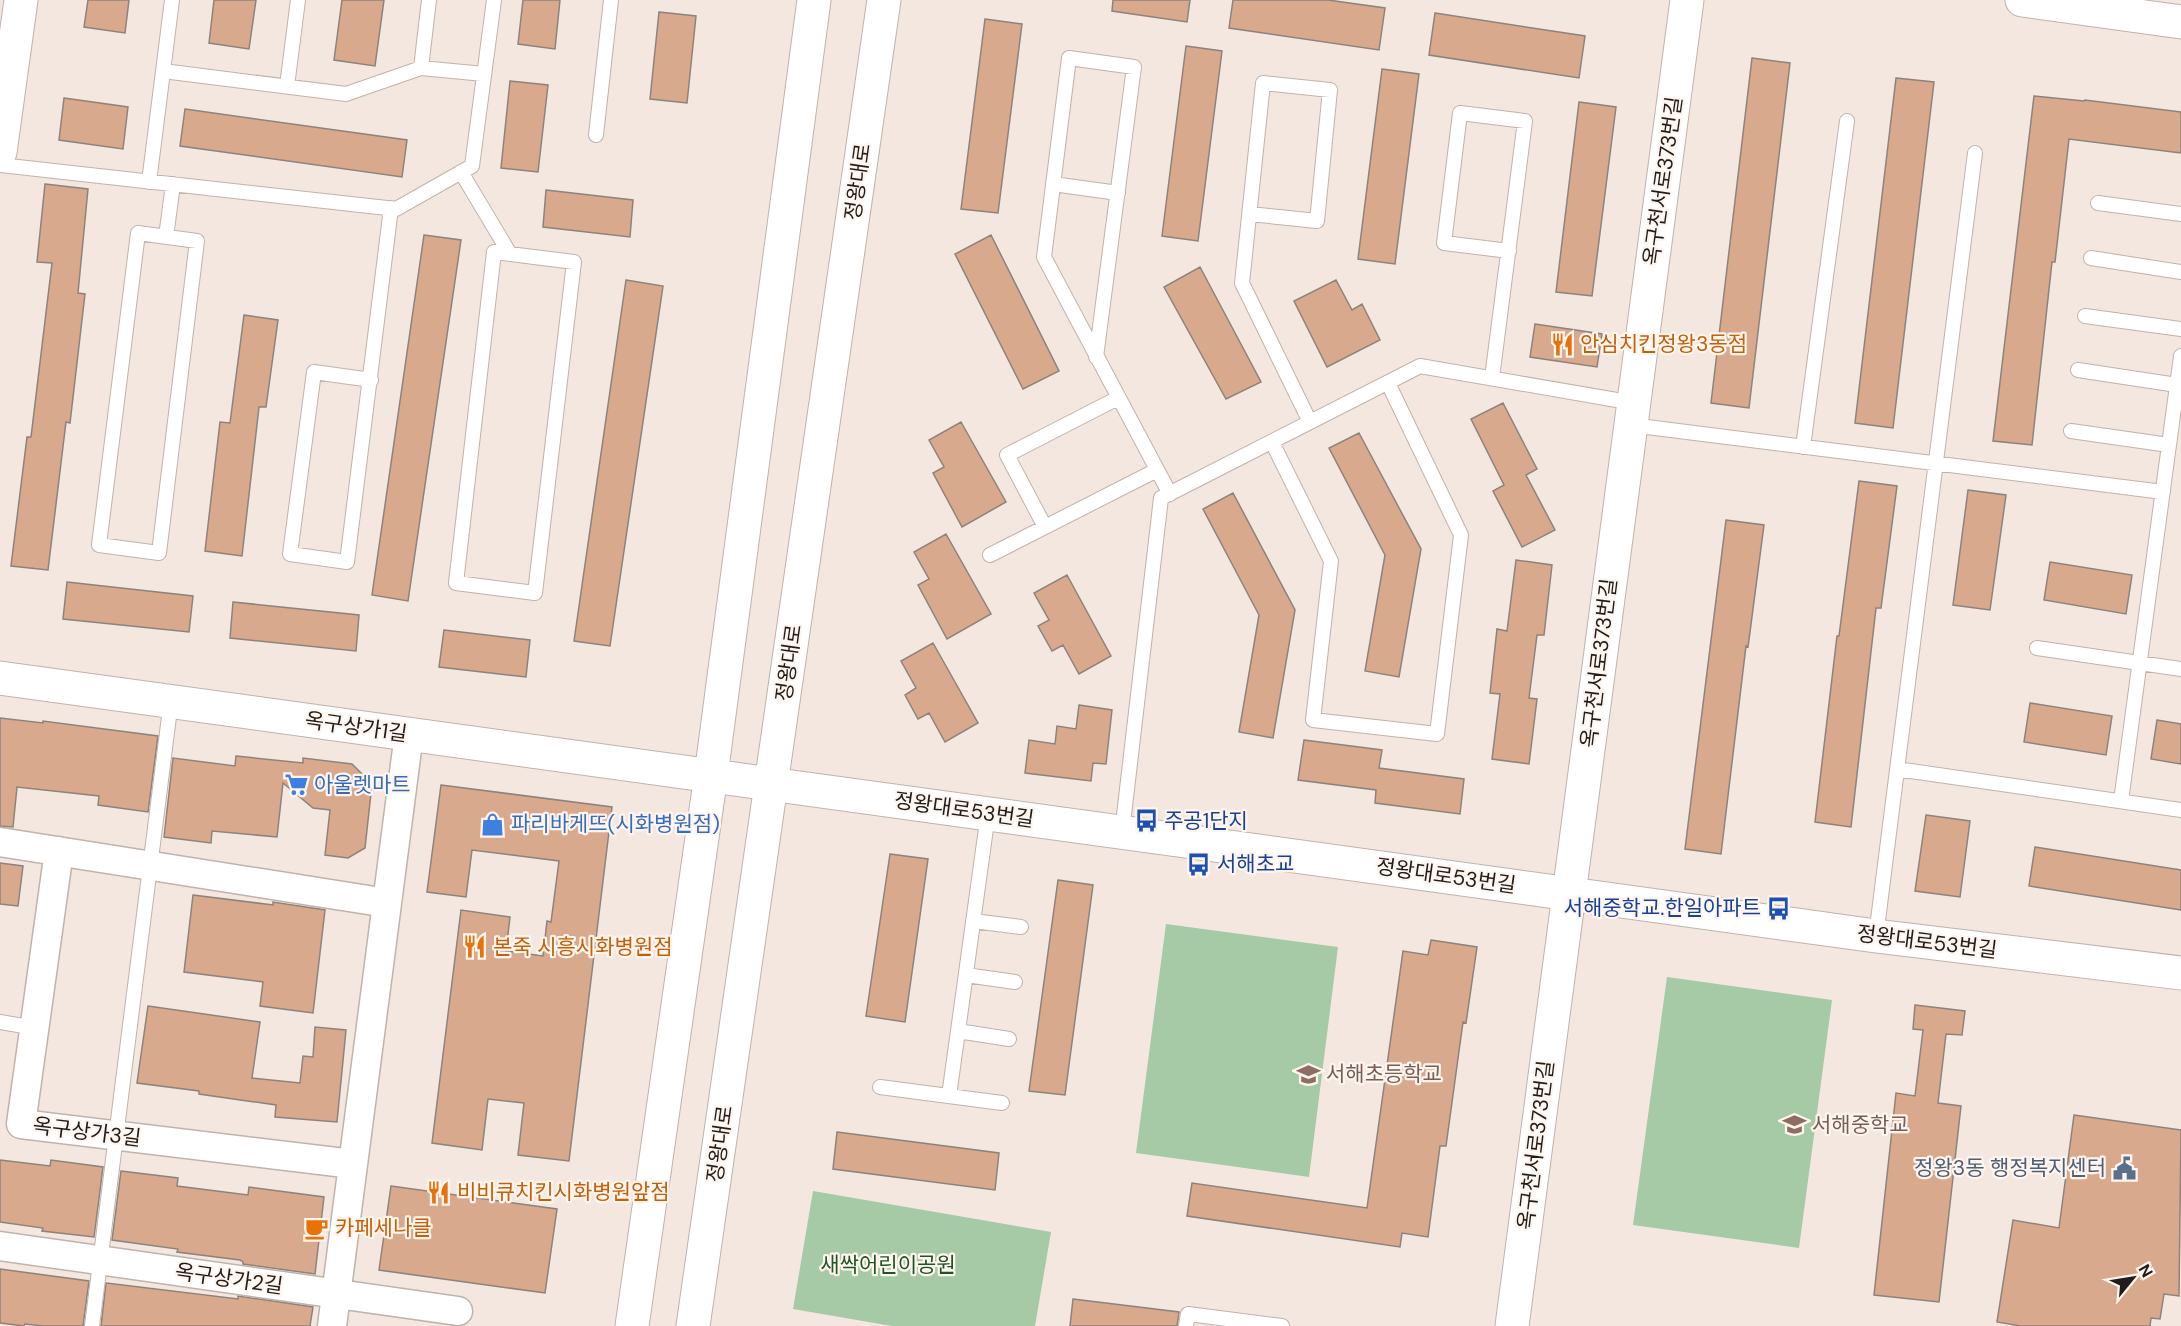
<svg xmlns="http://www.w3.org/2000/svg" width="2181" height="1326" font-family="'DM Sans','Noto Sans KR',sans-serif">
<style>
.green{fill:#a5caa5}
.building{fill:#d9a98d;stroke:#8e837c;stroke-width:1.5}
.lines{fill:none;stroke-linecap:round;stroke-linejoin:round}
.lane-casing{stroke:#bfb3ac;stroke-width:16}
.street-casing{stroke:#bfb3ac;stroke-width:31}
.secondary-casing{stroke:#bfb3ac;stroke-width:35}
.lane{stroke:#fff;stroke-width:14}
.street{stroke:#fff;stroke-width:28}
.secondary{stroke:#fff;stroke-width:33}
.labels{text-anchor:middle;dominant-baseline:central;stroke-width:4.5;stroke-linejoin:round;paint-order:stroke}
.street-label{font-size:21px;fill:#201c19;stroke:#fff5ef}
.food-label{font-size:21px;fill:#c56008;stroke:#fff5ef;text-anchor:start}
.shop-label{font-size:21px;fill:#366cbe;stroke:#fff5ef;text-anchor:start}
.transit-label{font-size:21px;fill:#164399;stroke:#fff5ef;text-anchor:start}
.education-label{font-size:21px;fill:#785e54;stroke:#fff5ef;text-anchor:start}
.service-label{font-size:21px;fill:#4e5e75;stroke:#fff5ef;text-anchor:end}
.park-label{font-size:21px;fill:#1d5523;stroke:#fff5ef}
</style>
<rect width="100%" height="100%" fill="#f3e7e0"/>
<!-- green -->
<path class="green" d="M1166 924 1338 947 1309 1177 1136 1153Z
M1667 977 1832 1000 1799 1248 1633 1225Z
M813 1191 1051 1232 1035 1326H892L793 1309Z"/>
<!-- building -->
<path class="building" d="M88 0H129L125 33 84 27Z
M214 0H256L249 49 209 43Z
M342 0H384L375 66 334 60Z
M523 0H560L555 49 518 44Z
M1113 0H1190L1187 22 1112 11Z
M1233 0H1328L1385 8 1379 50 1229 28Z
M659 12 696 16 687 103 650 99Z
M1435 13 1585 36 1579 78 1429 55Z
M985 19 1022 24 998 213 961 209Z
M1186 46 1222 51 1198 241 1162 236Z
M1752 58 1790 63 1749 408 1711 403Z
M1382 69 1419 74 1395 264 1358 259Z
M1896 78 1934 82 1893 428 1855 423Z
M510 81 548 85 538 172 501 168Z
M2034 96 2084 101 2085 100 2181 112V153L2069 139 2055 262H2052L2032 445 1993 441Z
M64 98 128 107 123 149 59 140Z
M1579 102 1616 107 1592 296 1556 292Z
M185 109 407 140 402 177 180 146Z
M45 184 88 189 78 293 85 294 70 423 66 422 48 570 11 566 27 437H31L52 263 37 262Z
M546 190 633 200 630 237 543 227Z
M424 235 461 240 408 601 372 595Z
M991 235 1059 371 1023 389 955 254Z
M1200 267 1261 382 1226 399 1164 287Z
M626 280 663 286 610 646 574 641Z
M1336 280 1352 310 1362 304 1380 340 1327 367 1294 301Z
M244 315 278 320 266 407H259L242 556 205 551 220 422 230 423Z
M1535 324 1602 334 1597 367 1530 357Z
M1503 403 1537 469 1526 475 1555 530 1522 547 1493 491 1504 485 1471 419Z
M961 422 1006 502 962 527 933 473 944 467 929 440Z
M1359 433 1421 549 1399 677 1365 671 1385 555 1329 448Z
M1859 481 1897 486 1881 608H1876L1851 827 1815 822 1837 636H1839Z
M1968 490 2006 495 1990 610 1953 605Z
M1233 493 1295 610 1273 738 1239 732 1259 615 1203 509Z
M1726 520 1764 525 1748 647 1746 646 1721 854 1685 849Z
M946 534 991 614 947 639 918 585 929 579 914 552Z
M1516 560 1552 565 1544 635H1537L1529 698 1537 699 1529 764 1492 759 1500 694 1490 693 1497 629 1507 631Z
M2050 562 2132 575 2126 614 2044 600Z
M1067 575 1111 656 1079 674 1063 645 1052 651 1038 626 1049 620 1034 593Z
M67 582 193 596 189 632 63 619Z
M233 602 359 615 356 651 230 638Z
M444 630 530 640 526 677 439 667Z
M933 643 978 723 945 742 929 713 918 719 905 695 916 688 901 661Z
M2030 703 2112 716 2106 755 2024 742Z
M1079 705 1112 710 1106 764 1093 763 1091 781 1025 773 1029 740 1055 744 1057 726 1076 729Z
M0 718 43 723V721L158 736 148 812 98 805 99 796 17 787 13 827 0 826Z
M2157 720 2181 724V764L2151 759Z
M1304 740 1382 750 1379 768 1464 779 1460 814 1375 803 1376 790 1298 780Z
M236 756 303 763V758L352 764 372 784 365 848 348 858 325 855 330 810 313 808 283 783 277 837 212 831 211 843 164 837 173 758 235 766Z
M441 785 612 807 569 1161 518 1155 524 1103 488 1099 482 1150 432 1143 461 910 510 917 506 951 543 956 547 921 551 922 559 861 472 850 466 897 427 892Z
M1926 815 1970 821 1960 897 1915 891Z
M2035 847 2181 870V910L2029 886Z
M890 854 928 859 905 1022 866 1016Z
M0 863 23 866 18 906 0 904Z
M1058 880 1093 885 1065 1095 1029 1091Z
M193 895 273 905V902L325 910 313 1013 260 1006 263 982 184 972Z
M1431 940 1477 947 1466 1023 1463 1022 1446 1146H1440L1428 1237 1402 1233 1400 1247 1187 1216 1192 1183 1367 1208 1403 951 1428 955Z
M1915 1005 1965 1011 1962 1035 1946 1034 1938 1103 1961 1106 1939 1302 1874 1295 1896 1093 1915 1096 1923 1030 1913 1029Z
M148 1006 260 1022 252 1078 300 1083 303 1056 313 1057 315 1027 346 1030 337 1122 275 1117 276 1105 199 1094V1091L137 1083Z
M2074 1115 2181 1130 2179 1296 2164 1294 2160 1319 2151 1318 2150 1326H2021L1997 1322 2013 1220 2059 1228Z
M837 1132 999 1153 995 1190 833 1169Z
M0 1160 50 1166 51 1160 103 1167 94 1237 42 1231 43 1228 0 1222Z
M121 1171 178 1178 177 1186 248 1195 249 1187 324 1197 315 1274 243 1264V1262L240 1260 177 1252 178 1249 112 1240Z
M391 1186 557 1209 545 1293 379 1270Z
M0 1269 89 1281 83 1326H44L25 1324 24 1326 0 1323Z
M106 1283 238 1299V1296L313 1307 310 1326H101Z
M1073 1299 1179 1312 1177 1326H1070Z"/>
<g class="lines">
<defs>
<path id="lane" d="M421 68 429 0
M163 71 346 94 421 68 484 74
M287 86 298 0
M596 135 611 0
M0 165 396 209 472 166 494 0
M461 172 510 254
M149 182 172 0
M1053 184 1118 193
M2098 203 2181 214
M1250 214 1317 221 1330 90 1263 83 1242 283 1310 422
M138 233 197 241 159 553 99 545Z
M166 237 173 184
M494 252 574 262 535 593 456 583Z
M2091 258 2181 272
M2085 316 2181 329
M1096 357 1134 67 1069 58 1044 257 1170 494
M2078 370 2177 385
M1492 378 1525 121 1460 113 1444 243 1509 251
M371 380 314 372 290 554 347 562 391 208
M1631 425 2163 492
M2071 431 2169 445
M1272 442 1331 561 1313 720 1437 734 1461 535 1388 383
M1803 447 1847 121
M1045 527 1007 455 1118 398
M990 555 1157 470
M2037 648 2181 669
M1897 769 2181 810
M2121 801 2181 356
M1122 832 1161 498 1420 366 1634 403
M973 921 1021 927
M1876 936 1975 153
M966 975 1015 982
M0 1022 35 1028
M958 1031 1009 1039
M880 1087 1002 1103
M949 1096 988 814
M92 1326 171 701
M1186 1326 1188 1314 1282 1326"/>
<path id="street" d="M0 842 387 903
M59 851 21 1124 353 1164
M0 1246 458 1311
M332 1326 409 734"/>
<path id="secondary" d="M2022 0 2181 22
M0 152 21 0
M0 678 1876 936 2181 973
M632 1326 711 775 814 0
M693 1326 884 0
M1512 1326 1687 0"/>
</defs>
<!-- lane casing -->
<use href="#lane" class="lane-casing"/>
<!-- street casing -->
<use href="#street" class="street-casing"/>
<!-- secondary casing -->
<use href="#secondary" class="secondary-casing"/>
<!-- lane -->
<use href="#lane" class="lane"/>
<!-- street -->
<use href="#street" class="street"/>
<!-- secondary -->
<use href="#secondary" class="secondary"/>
</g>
<!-- icons -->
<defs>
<symbol id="restaurant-bare" viewBox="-9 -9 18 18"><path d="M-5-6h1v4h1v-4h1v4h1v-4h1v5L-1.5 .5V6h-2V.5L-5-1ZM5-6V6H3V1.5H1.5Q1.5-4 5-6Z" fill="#e8710a" stroke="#fff5ef" stroke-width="2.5" paint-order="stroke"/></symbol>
<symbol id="supermarket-bare" viewBox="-9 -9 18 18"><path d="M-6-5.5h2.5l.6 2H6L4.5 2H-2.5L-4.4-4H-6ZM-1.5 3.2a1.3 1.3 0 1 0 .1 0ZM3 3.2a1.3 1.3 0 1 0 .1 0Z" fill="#3f7fe0" stroke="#fff5ef" stroke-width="2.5" paint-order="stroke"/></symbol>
<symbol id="bus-bare" viewBox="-9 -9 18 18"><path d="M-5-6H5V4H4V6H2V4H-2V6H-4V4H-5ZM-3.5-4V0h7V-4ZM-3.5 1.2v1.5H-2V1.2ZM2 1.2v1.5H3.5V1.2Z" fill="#1a4fb4" stroke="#fff5ef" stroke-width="2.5" paint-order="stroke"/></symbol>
<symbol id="shop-bare" viewBox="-9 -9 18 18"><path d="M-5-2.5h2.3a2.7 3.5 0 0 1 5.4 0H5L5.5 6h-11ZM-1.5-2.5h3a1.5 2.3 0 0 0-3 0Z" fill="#3f7fe0" stroke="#fff5ef" stroke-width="2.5" paint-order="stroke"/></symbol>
<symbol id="school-bare" viewBox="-9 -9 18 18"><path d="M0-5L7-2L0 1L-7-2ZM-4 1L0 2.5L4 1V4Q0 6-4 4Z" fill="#8d6e63" stroke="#fff5ef" stroke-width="2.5" paint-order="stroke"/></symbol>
<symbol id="civic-bare" viewBox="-9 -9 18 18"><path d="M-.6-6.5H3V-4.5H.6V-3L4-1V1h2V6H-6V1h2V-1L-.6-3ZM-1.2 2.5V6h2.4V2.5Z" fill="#5c6f8a" stroke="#fff5ef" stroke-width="2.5" paint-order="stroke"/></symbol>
<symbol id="cafe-bare" viewBox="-9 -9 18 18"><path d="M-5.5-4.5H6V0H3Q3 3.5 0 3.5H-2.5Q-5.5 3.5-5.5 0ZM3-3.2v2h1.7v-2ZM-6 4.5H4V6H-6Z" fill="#e8710a" stroke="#fff5ef" stroke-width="2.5" paint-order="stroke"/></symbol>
</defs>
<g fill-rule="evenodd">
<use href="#restaurant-bare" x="1546" y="328" width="33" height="33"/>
<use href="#supermarket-bare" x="280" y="768" width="33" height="33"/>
<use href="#bus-bare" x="1130" y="804" width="33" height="33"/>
<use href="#shop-bare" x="476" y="808" width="33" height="33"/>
<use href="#bus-bare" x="1182" y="848" width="33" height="33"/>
<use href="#bus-bare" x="1762" y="892" width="33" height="33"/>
<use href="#restaurant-bare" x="458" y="930" width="33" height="33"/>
<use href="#school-bare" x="1292" y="1058" width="33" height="33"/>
<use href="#school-bare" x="1778" y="1108" width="33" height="33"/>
<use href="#civic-bare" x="2108" y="1152" width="33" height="33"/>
<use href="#restaurant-bare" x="422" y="1176" width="33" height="33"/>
<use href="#cafe-bare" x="300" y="1212" width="33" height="33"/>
</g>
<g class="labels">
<!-- street labels -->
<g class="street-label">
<text transform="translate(1663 181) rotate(-82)">옥구천서로373번길</text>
<text transform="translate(858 182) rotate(-82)">정왕대로</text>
<text transform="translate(789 663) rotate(-82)">정왕대로</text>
<text transform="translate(1599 663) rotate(-83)">옥구천서로373번길</text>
<text transform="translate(356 727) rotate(8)">옥구상가1길</text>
<text transform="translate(964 810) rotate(8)">정왕대로53번길</text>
<text transform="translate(1446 876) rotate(8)">정왕대로53번길</text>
<text transform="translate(1927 942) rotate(7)">정왕대로53번길</text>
<text transform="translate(87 1132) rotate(7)">옥구상가3길</text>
<text transform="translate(720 1144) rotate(-82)">정왕대로</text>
<text transform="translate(1536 1145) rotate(-83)">옥구천서로373번길</text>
<text transform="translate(229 1279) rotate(8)">옥구상가2길</text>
</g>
<!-- food labels -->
<g class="food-label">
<text x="1580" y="344">안심치킨정왕3동점</text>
<text x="493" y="947">본죽 시흥시화병원점</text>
<text x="457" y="1192">비비큐치킨시화병원앞점</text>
<text x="335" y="1228">카페세나클</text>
</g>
<!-- shop labels -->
<g class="shop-label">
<text x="314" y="785">아울렛마트</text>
<text x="511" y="824">파리바게뜨(시화병원점)</text>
</g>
<!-- transit labels -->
<g class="transit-label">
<text x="1164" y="821">주공1단지</text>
<text x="1217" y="864">서해초교</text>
<text x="1761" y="908" text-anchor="end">서해중학교.한일아파트</text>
</g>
<!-- education labels -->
<g class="education-label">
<text x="1326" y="1074">서해초등학교</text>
<text x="1812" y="1125">서해중학교</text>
</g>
<!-- service labels -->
<g class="service-label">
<text x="2106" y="1168">정왕3동 행정복지센터</text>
</g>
<!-- park labels -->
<g class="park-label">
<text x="888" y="1265">새싹어린이공원</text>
</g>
</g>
<!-- north arrow -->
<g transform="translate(2133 1278) rotate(60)" stroke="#fff5ef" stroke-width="4.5" paint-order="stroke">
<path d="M0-4.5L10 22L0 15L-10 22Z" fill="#201c19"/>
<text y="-9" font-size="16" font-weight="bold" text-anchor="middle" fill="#201c19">N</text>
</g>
</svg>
